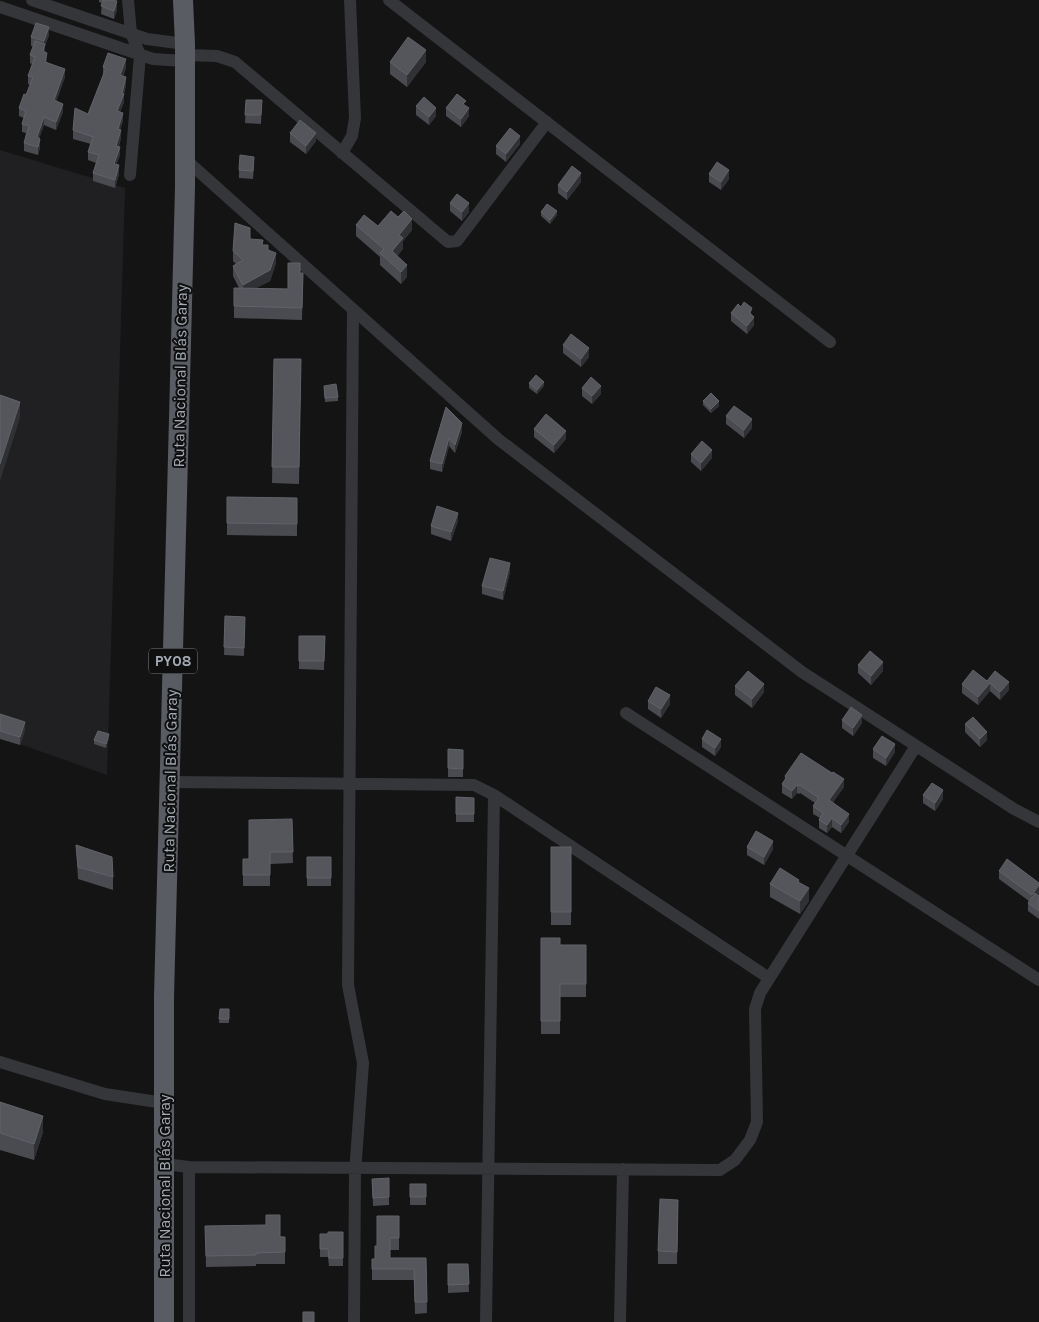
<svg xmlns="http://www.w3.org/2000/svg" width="1039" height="1322" font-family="Karla,sans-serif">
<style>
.built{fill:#202022}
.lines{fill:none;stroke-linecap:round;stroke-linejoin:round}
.minor{stroke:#35363a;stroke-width:12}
.trunk{stroke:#595c62;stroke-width:20}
.wall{fill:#4a4b50}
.shaded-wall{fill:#303134}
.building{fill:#54565b;stroke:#606369}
.labels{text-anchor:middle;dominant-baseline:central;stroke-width:4;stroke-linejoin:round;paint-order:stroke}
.shield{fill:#0f0f10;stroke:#787d84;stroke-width:1}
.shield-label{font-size:15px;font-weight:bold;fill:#a5acb5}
.street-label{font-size:16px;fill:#a5acb5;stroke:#0f0f10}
</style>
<rect width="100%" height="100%" fill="#141415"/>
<!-- built -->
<path class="built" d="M0 150 125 188 107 775 0 737Z"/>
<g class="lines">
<!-- minor -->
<path class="minor" d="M32 0 147 39 185 44
M128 0 131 33 140 55 130 175
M389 0 830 342
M0 7 153 59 185 61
M185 55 217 56 235 62 448 242 457 241 547 122
M342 153 352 136 355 118 350 0
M185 159 498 439 802 672 1014 809 1039 822
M353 310 348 985 363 1063 355 1173 354 1322
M626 713 1039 980
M170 782 474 785 494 795 769 978
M0 1062 105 1094 164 1103
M164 1164 189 1167 720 1170 735 1160 750 1140 757 1122 755 1009 760 993 916 746
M189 1167V1322
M486 1322 494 795
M620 1322 623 1169"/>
<!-- trunk -->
<path class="trunk" d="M164 1322V997L185 187V44L183 0"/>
</g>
<!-- wall -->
<path class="wall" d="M99 0H114L117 10 114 19 101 14 102 3 99 2Z
M49 35 45 46V52L47 61V62L65 77 56 101 63 112 56 130 44 125 39 138 40 147 38 155 24 151V143L26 133 22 132V124L24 118 19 116V108L26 95 30 85 28 84V76L32 64 30 63V55L33 46H31V37Z
M390 62H426L407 87 390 74Z
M103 67 126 68 123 76 126 85 124 94V102L120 112 123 121 120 129 121 138 119 146 120 155 116 165 119 174 115 188 93 181V173L96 163 88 160V152L91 144 73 139V130L88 114 103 75Z
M246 100H262L261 124 245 123Z
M416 106 436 116 429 125 416 115Z
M466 106 469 116 461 127 446 116V108Z
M290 133 316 141 306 154 290 142Z
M520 144 506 162 496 154V146Z
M254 165 253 179 239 178V170Z
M709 174 729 179 721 190 709 182Z
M581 182 567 200 558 193V185Z
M450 203 469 212 462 221 450 211Z
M541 212 557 215 550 224 541 216Z
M356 225 412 230 403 241V249L397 256 407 277 401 284 380 265V257L356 236Z
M250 239 263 245 268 250 276 263 270 281 256 288 288 289 300 273H303L302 320 234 318V288H239L233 276V266L236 264 233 261V251Z
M731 313 752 315 754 325 747 334 731 321Z
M563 345 589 357 581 367 563 353Z
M274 359H301L299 484 272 483Z
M529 383 544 386 537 394 529 388Z
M324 386 338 397V401L325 402Z
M582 388 601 394 592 404 582 396Z
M703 401 719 406 711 413 703 405Z
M446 407 462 432 455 453 449 446 442 472 430 469V461Z
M726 416 752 428 744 438 726 424Z
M534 429 566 439 554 453 534 437Z
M691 454 712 458 701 471 691 462Z
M227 497 297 498V536L227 535Z
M458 521 451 541 431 534V526Z
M510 572 503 600 482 594V586Z
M225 616 245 617 244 656 224 655Z
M299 636H325L324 670 299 669Z
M858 665 883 671 871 685 858 673Z
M987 681 1009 690 1000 700 990 691 978 705 962 693V684Z
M735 686 764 692 752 708 735 695Z
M648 701 670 704 661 718 648 709Z
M0 714 25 730 20 745 0 739Z
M842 720 862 723 853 736 842 728Z
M965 724 987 740 980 747 965 732Z
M109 738 106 748 94 744V740Z
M702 739 721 747 715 756 702 747Z
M448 749 463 750V777H448Z
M873 749 895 752 886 766 873 758Z
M785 776 844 787 833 802 849 822 841 833 832 827 827 833 819 828V820L820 818 813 814V806L815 803 800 793 799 794 797 793 792 799 782 793V784L785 780Z
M923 795 943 799 935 811 923 803Z
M456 797 474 798V822H456Z
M292 819 293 863 270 864V886H243V859H249Z
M76 845 113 877V890L78 879Z
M551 847H571V925H551Z
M747 847 773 849 764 865 747 855Z
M307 857H331V886H307Z
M999 871 1039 883V893L1038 895 1039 896V919L1028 911V903L1029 901 999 879Z
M799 882 809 901 800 914 770 897V884Z
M541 938 560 945H586V997H560V1034H541Z
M220 1009H229V1023H219Z
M0 1102 43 1132 34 1160 0 1150Z
M372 1179 389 1197V1205L373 1206Z
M410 1184H426V1205H410Z
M678 1200 677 1264H658V1251Z
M399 1216V1250H390V1258H426L427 1313 415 1314 414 1280H372V1259H375L377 1246Z
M205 1226 285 1237V1264H256V1266L206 1267Z
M343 1232V1266H329L328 1257H320V1234H328Z
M448 1264H468L469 1292 448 1293Z"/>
<!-- shaded-wall -->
<path class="shaded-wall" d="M117 1V10L114 19V11Z
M49 27V35L45 46V52L43 51 44 48V41Z
M426 50V62L407 87V75Z
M47 53V61L45 70V62Z
M126 59V68L120 83V75Z
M65 69V77L54 108V100Z
M126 77V85L123 95 124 94V102L117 119V111Z
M63 104V112L56 130V122Z
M436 108V116L429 125V117Z
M469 108V116L461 127V119Z
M123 113V121L118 137V129Z
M44 117V125L37 145V137Z
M121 130V138L116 154V146Z
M316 133V141L306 154V146Z
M520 136V144L506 162V154Z
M40 139V147L38 155V147Z
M120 147V155L114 172V164Z
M119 165V174L115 188V180Z
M729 170V179L721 190V182Z
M581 173V182L567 200V192Z
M469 203V212L462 221V212Z
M557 211V215L550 224V220Z
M412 219V230L403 241V249L392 263V251L399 235Z
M276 253V263L270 281 243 295V285Z
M407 265V277L401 284V272Z
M754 317V325L747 334V326Z
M589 348V357L581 367V359Z
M544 382V386L537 394V390Z
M601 386V394L592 404V396Z
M719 401V406L711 413V409Z
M20 402V418L0 481V464Z
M752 419V428L744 438V430Z
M462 423V432L455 453V445Z
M566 431V439L554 453V445Z
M449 438V446L442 472V464Z
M712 450V458L701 471V463Z
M458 513V521L451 541V532Z
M510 563V572L503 600V591Z
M883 662V671L871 685V676Z
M1009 682V690L1000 700V692Z
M990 683V691L978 705V697Z
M764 684V692L752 708V699Z
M670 695V704L661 718V709Z
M862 715V723L853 736V728Z
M25 722V730L20 745V737Z
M987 732V740L980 747V739Z
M109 734V738L106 748V744Z
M721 739V747L715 756V748Z
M895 744V752L886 766V758Z
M844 779V787L829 808V800Z
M797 785V793L792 799V791Z
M943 790V799L935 811V803Z
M849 814V822L841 833V825Z
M832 818V827L827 833V825Z
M773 841V849L764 865V857Z
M1039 885V893L1032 903V895Z
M809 888V901L800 914V901Z
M43 1116V1132L34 1160V1144Z"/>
<!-- building -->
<path class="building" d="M103 0H113L117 1 114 11 101 6Z
M36 23 49 27 44 41 31 37Z
M408 37 426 50 407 75 390 62Z
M35 41 45 44 43 51 47 53 45 62 65 69 54 100 63 104 56 122 44 117 37 137 40 139 38 147 24 143 29 126 22 124 26 111 19 108 24 94 26 95 33 77 28 76 35 57 30 55Z
M108 53 126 59 120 75 126 77 122 93 124 94 117 111 123 113 118 129 121 130 116 146 120 147 114 164 119 165 115 180 93 173 99 155 88 152 93 137 73 130 75 108 88 114 106 68 103 67Z
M457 94 466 101 463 104 469 108 461 119 446 108Z
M424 97 436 108 429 117 416 106Z
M246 100H262L261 115H245Z
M300 120 316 133 306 146 290 133Z
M510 128 520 136 506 154 496 146Z
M240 155 254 157 253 171 239 170Z
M717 162 729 170 721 182 709 174Z
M572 166 581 173 567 192 558 185Z
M457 194 469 203 462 212 450 203Z
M547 204 557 211 550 220 541 212Z
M391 211 398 217 404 211 412 219 399 235 403 238 392 251 407 265 401 272 380 253 384 249 356 225 364 215 378 226Z
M235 223 250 228V239L263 240 262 245H268V250L276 253 270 270 243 285 233 266 243 260 233 251Z
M288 263H300V273H303L302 308 234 306V288L288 289Z
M744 302 752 308 750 313 754 317 747 326 731 313 738 304 741 307Z
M571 334 589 348 581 359 563 345Z
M274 359H301L299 467H272Z
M536 375 544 382 537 390 529 383Z
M591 377 601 386 592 396 582 388Z
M336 384 338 397 325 398 324 386Z
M711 393 719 401 711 409 703 401Z
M0 395 20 402 0 464Z
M734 406 752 419 744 430 726 416Z
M446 407 462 423 455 445 449 438 442 464 430 461Z
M546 414 566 431 554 445 534 429Z
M702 441 712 450 701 463 691 454Z
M227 497 297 498V524L227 523Z
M437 506 458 513 451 532 431 526Z
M490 558 510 563 503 591 482 586Z
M225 616 245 617 244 648 224 647Z
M299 636H325L324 661H299Z
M870 651 883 662 871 676 858 665Z
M973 670 987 681 995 671 1009 682 1000 692 990 683 978 697 962 684Z
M748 671 764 684 752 699 735 686Z
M656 687 670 695 661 709 648 701Z
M851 707 862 715 853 728 842 720Z
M0 714 25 722 20 737 0 731Z
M973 717 987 732 980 739 965 724Z
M707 730 721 739 715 748 702 739Z
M98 731 109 734 106 744 94 740Z
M882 736 895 744 886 758 873 749Z
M448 749 463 750V769L448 768Z
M801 753 832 773 833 772 844 779 829 800 849 814 841 825 832 818 827 825 819 820 823 813 813 806 819 798 800 785 799 786 797 785 792 791 782 784 786 778 785 776Z
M932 783 943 790 935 803 923 795Z
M456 797 474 798V814H456Z
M292 819 293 852H270V875H243V859H249V820Z
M756 831 773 841 764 857 747 847Z
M76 845 112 857 113 877 78 867Z
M551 847H571V912H551Z
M307 857H331V878H307Z
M1007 859 1039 883V885L1032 895 999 871Z
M780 868 799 880 798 882 809 888 800 901 770 884Z
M1035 893 1039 896V911L1028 903Z
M541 938H560V945H586V984H560V1021H541Z
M220 1009H229V1019H219Z
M0 1102 43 1116 34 1144 0 1133Z
M389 1178V1197L373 1198 372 1179Z
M410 1184H426V1197H410Z
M660 1199 678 1200 677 1252 658 1251Z
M266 1215H280V1237H285V1252L256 1253V1255L206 1256 205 1226 266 1225Z
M377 1216H399V1238H390V1258H426L427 1302H415L414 1269H372V1259H375V1246H377Z
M328 1232H343V1258H329L328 1249H320V1234H328Z
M448 1264H468L469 1284 448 1285Z
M303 1312H314V1322H303Z"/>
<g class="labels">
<!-- shield labels -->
<rect class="shield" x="149" y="648.5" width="48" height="25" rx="4"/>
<g class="shield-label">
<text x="173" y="661">PY08</text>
</g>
<!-- street labels -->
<g class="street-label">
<text transform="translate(180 376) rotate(-89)">Ruta Nacional Blás Garay</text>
<text transform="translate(170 781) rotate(-89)">Ruta Nacional Blás Garay</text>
<text transform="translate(164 1186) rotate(-90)">Ruta Nacional Blás Garay</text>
</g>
</g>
</svg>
